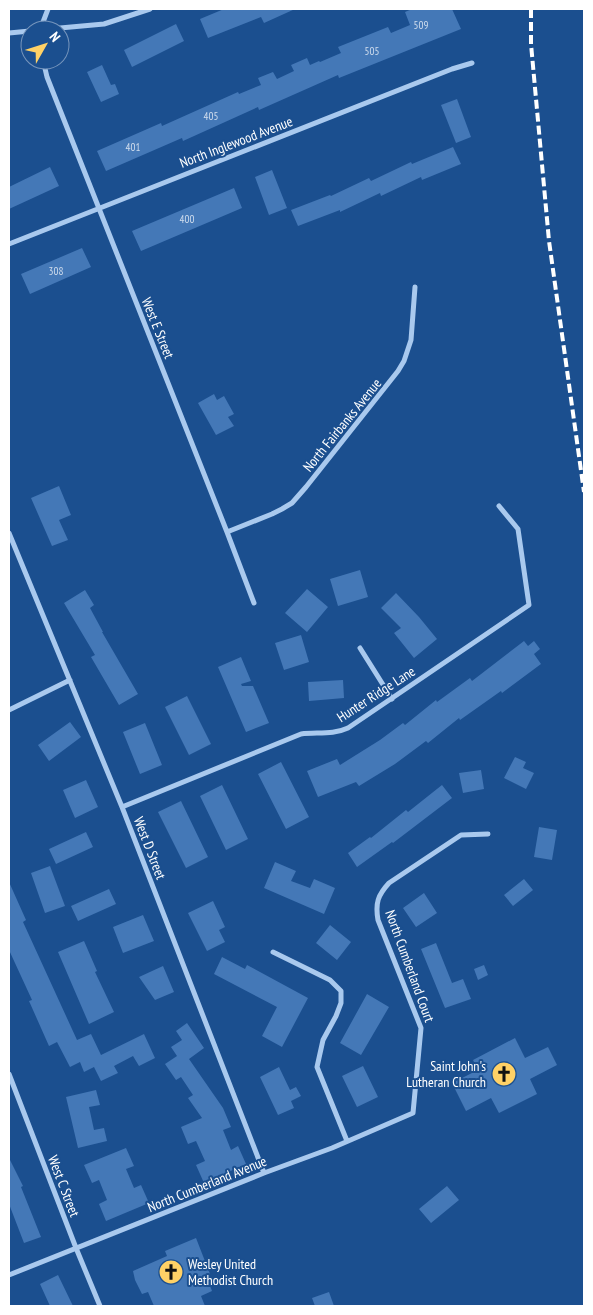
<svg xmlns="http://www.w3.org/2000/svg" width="593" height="1315" font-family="'PT Sans Narrow',sans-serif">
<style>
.building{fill:#4478b7}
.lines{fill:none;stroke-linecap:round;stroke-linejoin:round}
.minor{stroke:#a9c9ee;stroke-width:5}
.rail{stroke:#fff;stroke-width:4;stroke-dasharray:9 4;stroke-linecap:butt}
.labels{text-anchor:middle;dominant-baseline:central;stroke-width:4;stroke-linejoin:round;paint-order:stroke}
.number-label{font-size:11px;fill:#d0dded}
.street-label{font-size:14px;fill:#fff;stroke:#1b4f8f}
.poi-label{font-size:14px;fill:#fff;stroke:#1b4f8f;text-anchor:end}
</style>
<rect width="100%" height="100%" fill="#1b4f8f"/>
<!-- building -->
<path class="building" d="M224 9H295L264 23 261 17 208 38 200 19Z
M412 9H452L461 29 339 78 338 75 259 110 258 107 183 141 182 138 106 171 97 151 161 123 162 126 238 92 239 94 261 85 258 78 273 72 277 79 294 71 291 65 307 58 310 65 319 61 320 62 341 53 338 47 388 27 391 33 410 25 405 12Z
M176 24 184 41 132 67 124 50Z
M102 65 111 85 115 84 119 94 101 102 87 72Z
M457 99 471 137 456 143 441 105Z
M453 147 461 164 422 180 421 177 381 196 380 193 340 212V210L298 226 291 210 330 195 331 196 369 178 371 181 411 162 412 164Z
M50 167 59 186 9 209V187Z
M272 170 287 208 269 215 255 177Z
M234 188 242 208 141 251 132 231Z
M82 248 91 267 30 294 21 274Z
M214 394 217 400 224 396 234 414 228 417 234 426 216 435 198 403Z
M59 486 71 515 59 520 68 540 52 546 31 498Z
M360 570 368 597 338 606 330 579Z
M307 589 328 607 307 632 285 613Z
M85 590 94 605 90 608 103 632H102L138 694 119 705 91 657 95 655 64 603Z
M396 593 419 617 437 639 414 658 394 633 401 628 381 608Z
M301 635 309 662 284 670 275 643Z
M524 641 528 646 534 641 540 649 534 654 541 664 502 693 501 691 460 720 459 718 428 743 426 741 395 764 359 786 356 782 318 797 307 771 337 759 340 765 380 740 403 723 405 725 436 700 437 702 470 678 472 681Z
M241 657 251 681 241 684 242 686H253L269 723 246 732 218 667Z
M343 680 344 698 309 701 308 682Z
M187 696 211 744 189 755 165 707Z
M70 722 81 737 49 761 38 745Z
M145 723 162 765 140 774 123 732Z
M515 757 526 762 523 768 534 773 526 789 504 778Z
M281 762 309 817 286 829 258 774Z
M481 770 484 789 463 793 459 773Z
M86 780 98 807 75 818 63 790Z
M222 785 248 839 226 850 200 796Z
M442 785 452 798 393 843 392 842 357 867 348 853 370 837 371 838 406 810 408 812Z
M181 801 208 857 186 868 158 812Z
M539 827 557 830 552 860 534 857Z
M86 832 93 847 56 864 49 849Z
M275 862 296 871 291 881 310 888 314 879 335 888 324 914 264 888Z
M50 866 65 906 45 913 31 873Z
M524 879 533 890 513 906 504 895Z
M9 882 26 920 23 922 77 1040 91 1034 101 1055 144 1034 155 1058 139 1066 133 1056 114 1066 118 1073 101 1081 94 1067 84 1072 80 1062 70 1067 57 1042 49 1046 29 1001 32 1000 9 950Z
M109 889 116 904 78 921 71 906Z
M424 893 437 913 416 927 403 908Z
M213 901 225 927 219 930 225 942 207 951 188 913Z
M143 915 154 941 123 953 113 927Z
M330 925 351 942 337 960 316 943Z
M84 941 97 971 95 972 114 1012 89 1024 58 952Z
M436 943 452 983 463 979 471 999 445 1008 421 949Z
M222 957 245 969 247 965 308 998 282 1047 262 1036 277 1007 214 974Z
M484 965 488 975 478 980 474 969Z
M163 966 174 992 155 1000 139 977Z
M367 994 389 1007 361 1055 340 1043Z
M187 1023 204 1048 189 1059 223 1108 231 1127 223 1130 231 1150 238 1146 246 1164 204 1183 196 1165 205 1161 196 1141 188 1144 181 1127 202 1118 188 1098 193 1095 181 1077 176 1080 165 1064 177 1056 171 1047 182 1040 176 1031Z
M515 1038 525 1058 548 1047 557 1065 530 1079 537 1094 499 1113 491 1098 466 1111 452 1083 478 1070 473 1060Z
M363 1066 378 1097 357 1107 342 1076Z
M279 1067 290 1090 296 1087 301 1096 291 1101 294 1108 278 1115 260 1077Z
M96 1090 100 1105 89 1107 94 1130 104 1128 107 1141 78 1148 66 1097Z
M126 1148 134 1166 126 1169 134 1188 141 1185 149 1203 106 1221 99 1204 107 1200 99 1180 92 1183 84 1165Z
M9 1158 23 1186 21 1187 41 1237 24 1243 9 1204Z
M447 1186 459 1200 431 1223 419 1209Z
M196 1238 210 1274 206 1276 212 1291 201 1296 205 1306H154L148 1292 142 1294 135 1280 133 1271 167 1256 165 1251Z
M58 1275 73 1306H50L40 1284Z
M329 1292 334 1306H315L312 1298Z"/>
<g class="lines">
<!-- minor -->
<path class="minor" d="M38 30 104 24 150 9
M40 30 48 9
M9 33 30 31
M43 60 47 77 227 532 254 603
M9 244 452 69 472 63
M227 532 272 514 282 509 292 503 306 487 398 371 404 361 411 340 415 287
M9 533 122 807 264 1173
M360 648 392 699
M9 710 70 680
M122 807 301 734C317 732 333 735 348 728L529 605 518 529 499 506
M273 952 330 980 341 991V1003L336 1016 323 1040 317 1067 347 1141
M9 1074 76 1248 100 1306
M9 1275 264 1173 332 1148 413 1113 421 1028 378 920C375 903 378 895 389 883L461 835 488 834"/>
<!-- rail -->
<path class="rail" d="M531 9V44L549 241 584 492"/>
</g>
<!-- icons -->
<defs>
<symbol id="church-disc" viewBox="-11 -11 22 22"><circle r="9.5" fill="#ffd166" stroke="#1b4f8f"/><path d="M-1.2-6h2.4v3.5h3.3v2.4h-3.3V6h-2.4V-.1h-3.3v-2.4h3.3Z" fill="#111"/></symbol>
</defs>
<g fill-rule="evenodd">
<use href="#church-disc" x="490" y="1060" width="28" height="28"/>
<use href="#church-disc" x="157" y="1258" width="28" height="28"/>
</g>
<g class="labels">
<!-- number labels -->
<g class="number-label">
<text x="421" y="25">509</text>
<text x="372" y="51">505</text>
<text x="211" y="116">405</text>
<text x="133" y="147">401</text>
<text x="187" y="219">400</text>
<text x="56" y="271">308</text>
</g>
<!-- street labels -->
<g class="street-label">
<text transform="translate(236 142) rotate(-21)">North Inglewood Avenue</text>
<text transform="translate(158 328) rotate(68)">West E Street</text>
<text transform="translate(342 425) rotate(-51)">North Fairbanks Avenue</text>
<text transform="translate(376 694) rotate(-33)">Hunter Ridge Lane</text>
<text transform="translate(150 848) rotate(69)">West D Street</text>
<text transform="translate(410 966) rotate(70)">North Cumberland Court</text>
<text transform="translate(207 1184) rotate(-22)">North Cumberland Avenue</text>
<text transform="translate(64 1186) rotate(69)">West C Street</text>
</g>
<!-- poi labels -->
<g class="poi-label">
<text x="486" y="1066">Saint John's<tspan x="486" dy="16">Lutheran Church</tspan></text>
<text x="188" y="1264" text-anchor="start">Wesley United<tspan x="188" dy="16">Methodist Church</tspan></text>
</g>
</g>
<!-- border -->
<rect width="593" height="1315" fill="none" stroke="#ffffff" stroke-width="20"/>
<!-- north arrow -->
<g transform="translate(45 45) rotate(51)"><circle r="24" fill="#1b4f8f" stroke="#7695bc"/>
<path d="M0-4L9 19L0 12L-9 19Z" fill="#ffd166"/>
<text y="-8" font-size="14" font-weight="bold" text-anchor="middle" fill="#ffffff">N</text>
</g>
</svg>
